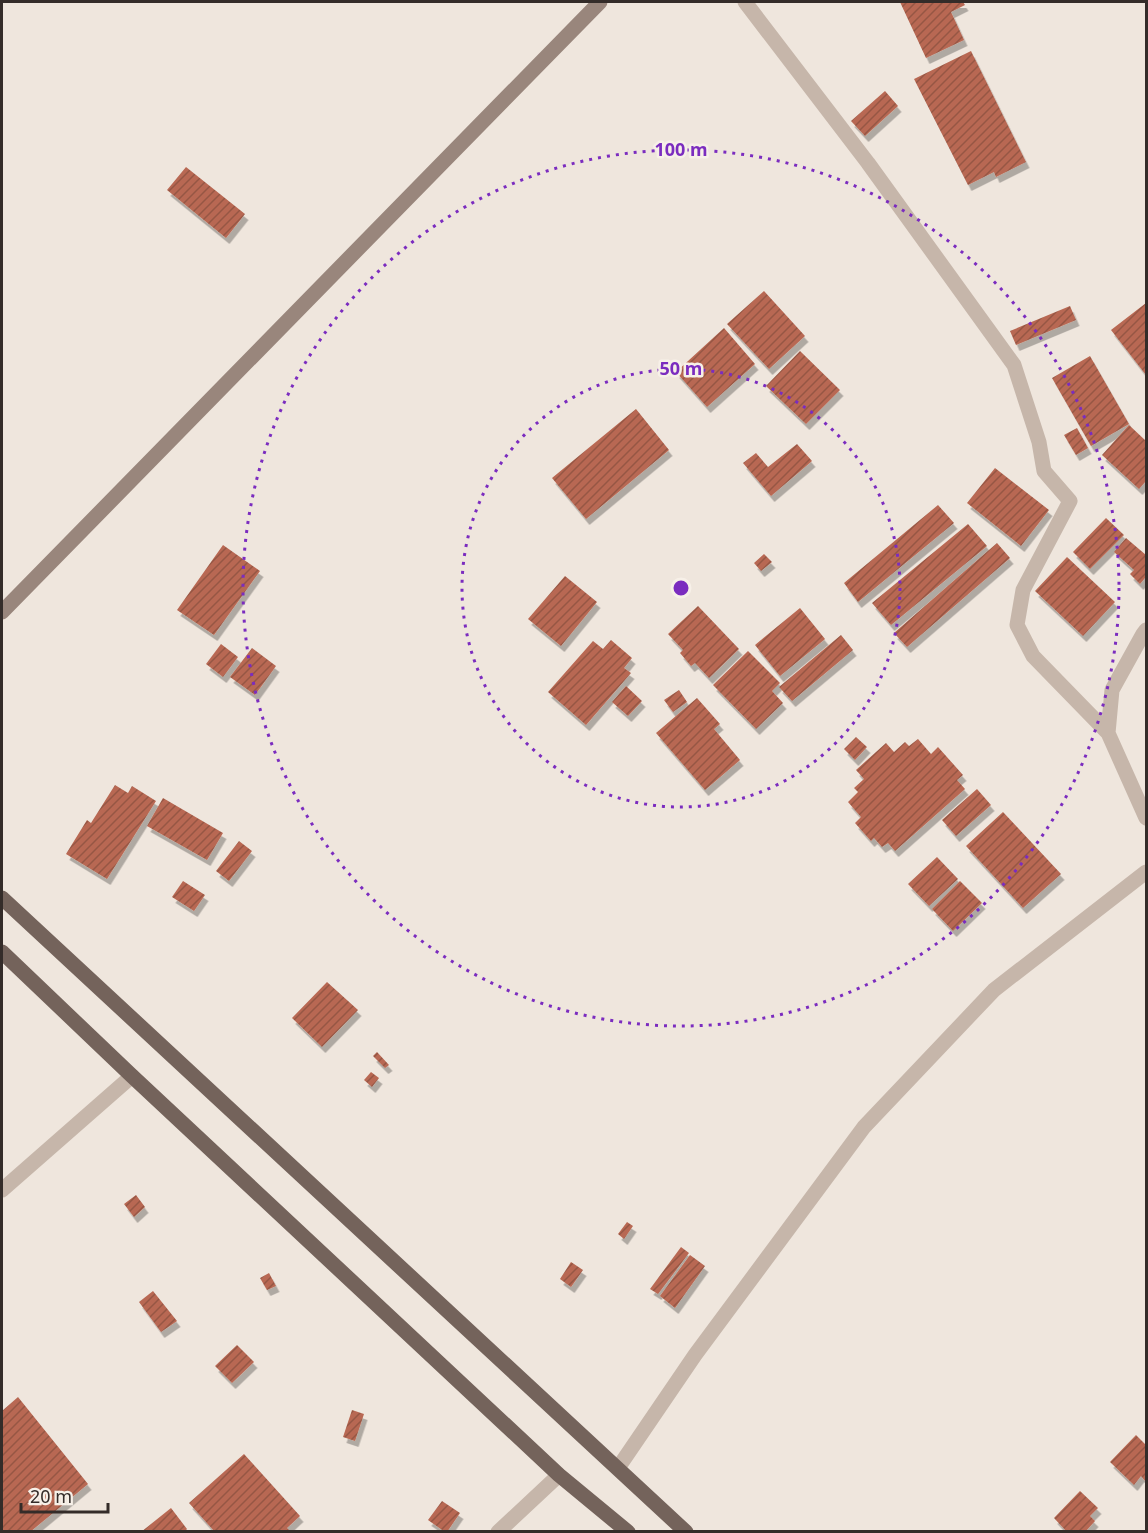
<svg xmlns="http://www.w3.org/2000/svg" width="1148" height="1533" font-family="'Noto Sans',sans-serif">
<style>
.building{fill:url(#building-hatch);filter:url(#shadow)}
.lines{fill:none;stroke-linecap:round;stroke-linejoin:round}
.street{stroke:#c6b6aa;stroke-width:15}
.secondary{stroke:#99867c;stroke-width:15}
.primary{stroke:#74635b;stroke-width:15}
.ring{fill:none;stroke:#7b2cbf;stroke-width:3;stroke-dasharray:3 6}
.centre{fill:#7b2cbf;stroke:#f7f0e8;stroke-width:3}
.ring-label{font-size:18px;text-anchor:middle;font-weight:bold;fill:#7b2cbf;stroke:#f7f0e8;stroke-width:5;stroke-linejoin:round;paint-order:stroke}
</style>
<defs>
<pattern id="building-hatch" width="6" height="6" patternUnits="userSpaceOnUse" patternTransform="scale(1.5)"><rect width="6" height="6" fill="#b86852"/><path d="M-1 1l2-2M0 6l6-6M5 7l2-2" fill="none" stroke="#965644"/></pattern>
<filter id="shadow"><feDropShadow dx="3.5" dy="6" stdDeviation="0" flood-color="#0004"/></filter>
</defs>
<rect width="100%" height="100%" fill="#efe6dd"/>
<!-- building -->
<path class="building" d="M900 2H963L965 5 951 12 964 40 926 58Z
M971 51 1026 162 996 177 994 172 968 185 914 79Z
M885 91 898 106 865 136 851 121Z
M186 167 245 214 226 238 167 190Z
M764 291 805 336 769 369 727 324Z
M1146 303V375L1111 330Z
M1070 306 1076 320 1016 345 1010 331Z
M724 328 755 364 707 407 676 372Z
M800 351 840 390 806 424 766 386Z
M1090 356 1129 424 1091 446 1052 378Z
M636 409 669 450 586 519 552 478Z
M1129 425 1146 441V481L1139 489 1102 455Z
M1077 428 1088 448 1076 455 1064 435Z
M797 444 812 461 771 496 743 463 756 453 768 467Z
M995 468 1049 510 1021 546 967 503Z
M938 505 954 523 858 602 844 583Z
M1106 518 1124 535 1090 569 1073 552Z
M968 524 987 546 891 625 872 603Z
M1126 538 1146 555V580L1145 578 1140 584 1130 574 1134 570 1114 552Z
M997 543 1010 558 907 647 894 633Z
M223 545 260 571 214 635 177 610Z
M764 554 772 562 761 571 754 563Z
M1067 557 1115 602 1083 636 1035 591Z
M565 576 597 602 561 646 528 619Z
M698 606 739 649 709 678 695 663 691 666 680 653 683 650 668 634Z
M800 608 825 639 780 676 755 645Z
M841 635 853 650 792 701 779 687Z
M611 640 632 658 624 668 631 673 586 725 548 692 593 641 603 649Z
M221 644 238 657 223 677 206 664Z
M252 648 276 666 255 695 230 677Z
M748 651 780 683 772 691 783 703 756 729 713 685Z
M626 686 642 701 628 716 612 702Z
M679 690 687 702 673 712 664 700Z
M697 698 720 724 714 729 740 760 705 790 656 733Z
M856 737 867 747 855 760 844 749Z
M918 739 931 754 938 747 963 775 957 780 965 789 895 851 888 843 882 847 874 838 871 841 855 823 861 817 848 802 858 792 854 788 864 779 856 770 886 743 894 752 905 742 909 746Z
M115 785 128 793 132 786 156 801 107 879 66 854 87 820 91 823Z
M977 789 991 805 956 836 942 820Z
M163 798 223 833 207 860 147 826Z
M1003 812 1061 874 1023 908 966 846Z
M239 841 252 851 229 881 216 871Z
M937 857 958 879 929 906 908 884Z
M183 881 205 895 194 911 172 897Z
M960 881 982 903 953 931 932 909Z
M327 982 358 1010 322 1047 292 1018Z
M377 1052 389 1065 385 1068 373 1056Z
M371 1072 379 1078 372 1087 364 1080Z
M136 1195 145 1207 134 1217 124 1204Z
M627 1222 633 1226 624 1239 618 1234Z
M681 1247 689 1253 658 1294 650 1289Z
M690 1255 705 1266 675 1308 660 1296Z
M571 1262 583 1270 571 1287 560 1279Z
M269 1273 276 1286 267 1290 260 1278Z
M153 1291 177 1321 161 1332 139 1302Z
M237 1345 254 1362 232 1383 215 1366Z
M18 1397 88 1484 30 1532H2V1411Z
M352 1410 364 1414 355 1441 343 1437Z
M1136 1435 1146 1445V1482L1141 1476 1134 1485 1110 1462Z
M244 1454 300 1516 287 1528 291 1532H215L189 1503Z
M1080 1491 1098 1508 1090 1516 1095 1521 1085 1532H1067L1054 1518Z
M442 1501 460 1513 447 1532H445L428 1520Z
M171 1508 187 1529 184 1532H141Z"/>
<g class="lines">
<!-- street -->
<path class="street" d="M745 2 868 163 1014 365 1039 442 1044 471 1070 501 1023 590 1017 625 1033 656 1108 733
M1146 630 1143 634 1112 690 1108 733 1146 818
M2 1190 132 1076
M618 1468 695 1355 864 1127 994 990 1146 872
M498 1532 559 1475"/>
<!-- secondary -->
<path class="secondary" d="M2 612 600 2"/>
<!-- primary -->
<path class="primary" d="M2 898 686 1532
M2 952 132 1076 559 1475 628 1532"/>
</g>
<!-- distance rings -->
<g class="ring">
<circle cx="681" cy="588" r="219"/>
<circle cx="681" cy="588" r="438"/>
</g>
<circle cx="681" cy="588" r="9" class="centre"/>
<g class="ring-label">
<text x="681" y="156">100 m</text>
<text x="681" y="375">50 m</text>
</g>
<!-- border -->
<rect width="1148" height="1533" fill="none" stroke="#342c29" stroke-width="6"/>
<!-- scale -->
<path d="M21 1503v9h87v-9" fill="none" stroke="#342c29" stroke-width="3"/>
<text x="30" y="1503" font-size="18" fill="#342c29" stroke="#f7f0e8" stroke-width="4.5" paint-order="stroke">20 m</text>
</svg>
